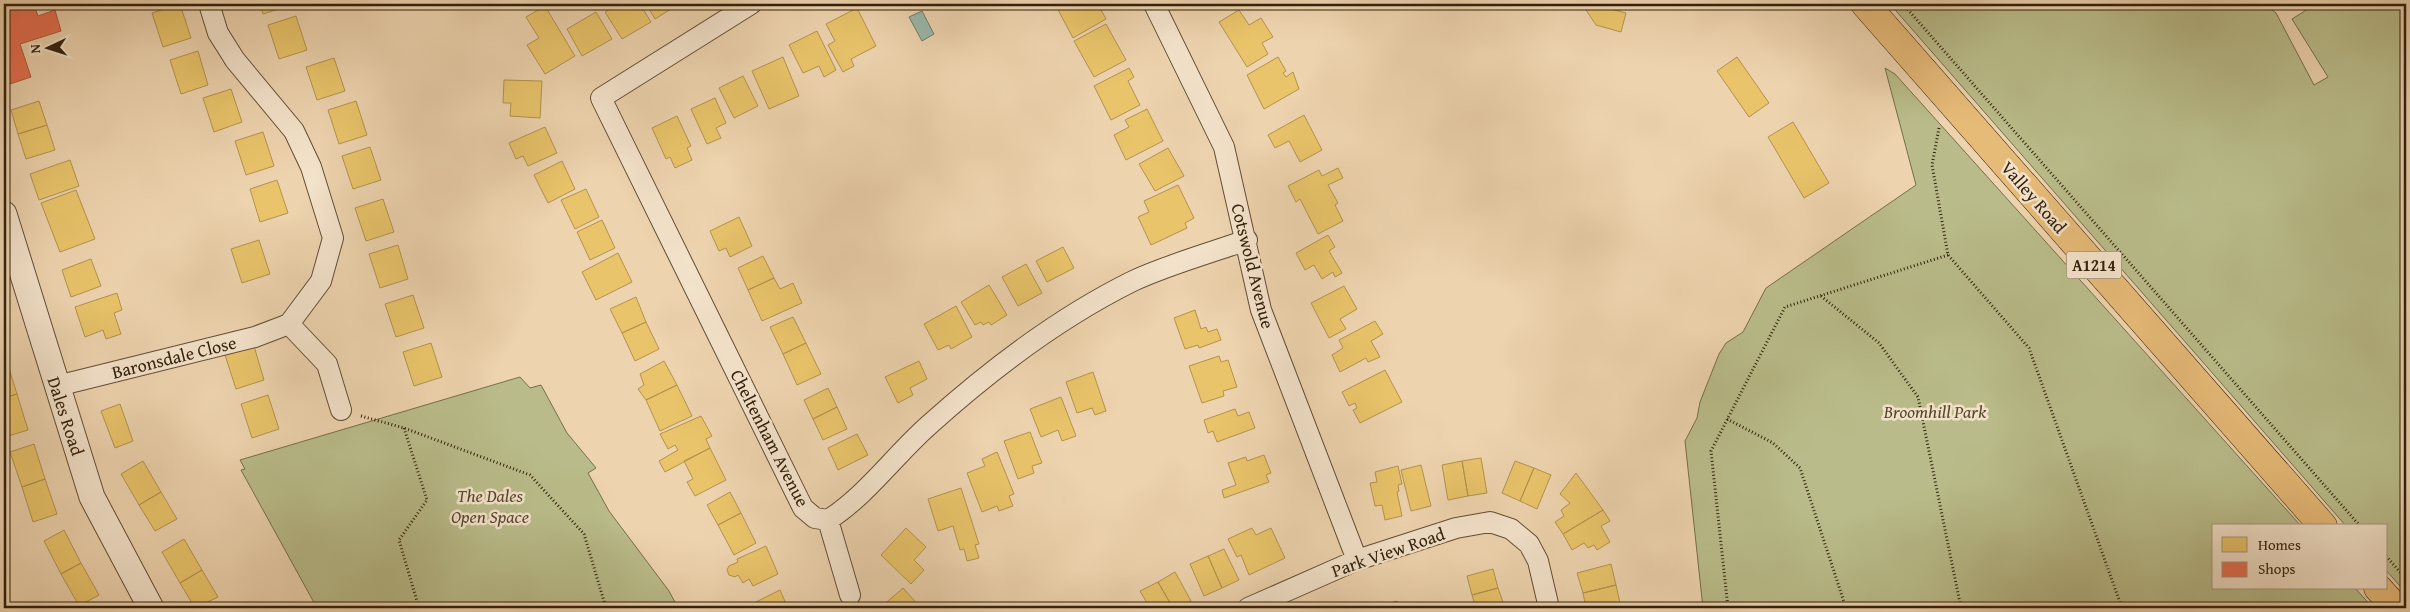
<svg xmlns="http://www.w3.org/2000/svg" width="2410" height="612" font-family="'Gentium Book Plus',serif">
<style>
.green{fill:#b9bc8a;stroke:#766e4c}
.water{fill:#99b8aa;stroke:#707c6b}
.homes{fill:#e9c46a;stroke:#b2934e}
.shops{fill:#e76f51;stroke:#b1583d}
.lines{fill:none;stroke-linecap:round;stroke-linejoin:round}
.minor-casing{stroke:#614e35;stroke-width:22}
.tertiary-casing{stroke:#614e35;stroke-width:27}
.primary-casing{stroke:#32210d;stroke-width:29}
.path{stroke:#32210d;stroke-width:3;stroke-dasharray:1 2.5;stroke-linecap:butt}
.minor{stroke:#f3e2ca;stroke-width:20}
.tertiary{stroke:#f3e2ca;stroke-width:25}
.primary{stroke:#e6ba77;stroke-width:28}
.labels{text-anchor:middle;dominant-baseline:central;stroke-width:5;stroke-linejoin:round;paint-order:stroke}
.shield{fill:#f3e2ca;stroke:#6c5b46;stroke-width:1}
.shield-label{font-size:16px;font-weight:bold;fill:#32210d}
.street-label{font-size:18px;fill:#32210d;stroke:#f3e2ca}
.park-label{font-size:18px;font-style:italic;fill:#54482c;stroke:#f3e2ca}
</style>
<rect width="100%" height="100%" fill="#edd3ae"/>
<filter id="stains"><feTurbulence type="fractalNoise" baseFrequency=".004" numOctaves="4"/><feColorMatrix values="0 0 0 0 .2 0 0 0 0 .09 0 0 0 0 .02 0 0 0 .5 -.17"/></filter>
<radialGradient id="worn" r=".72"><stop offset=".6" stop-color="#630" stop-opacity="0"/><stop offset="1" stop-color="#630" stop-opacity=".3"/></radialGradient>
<!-- green -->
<path class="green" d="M1890 4H2264L2276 13 2314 85 2328 77 2292 19 2316 4H2406V593L2386 570V526H2346Z
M1885 68 1895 74 2301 526H2214V588H2355L2373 608H1703L1685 441 1697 418 1700 402 1719 354 1726 343 1743 332 1766 288 1916 185Z
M520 377 530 388 541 385 567 433 596 468 588 473 609 511 669 591 678 608H317L241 470 245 469 240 460Z"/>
<!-- water -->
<path class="water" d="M922 11 934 34 922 41 909 17Z"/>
<!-- homes -->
<path class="homes" d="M180 4 191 38 163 47 152 13Z
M260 4H291V5L263 14Z
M618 4H640L651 22 622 39 605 12Z
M646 4H679L655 19Z
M1055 4H1098L1106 19 1073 38Z
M1582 4H1608L1611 9 1626 13 1621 32 1596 25Z
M545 6 575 56 545 74 527 45 539 38 526 17Z
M857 8 876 46 851 59 854 66 843 72 828 45 835 41 826 24Z
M1239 10 1249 25 1261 18 1273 37 1262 43 1268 54 1247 67 1219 22Z
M596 12 612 39 582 56 567 29Z
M296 16 307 50 279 59 268 25Z
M1106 24 1126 60 1094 77 1074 41Z
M817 31 836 70 824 77 819 66 803 73 789 45Z
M198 51 208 85 181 94 170 60Z
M783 57 799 96 769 109 752 71Z
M1278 57 1286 71 1283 73 1286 77 1293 72 1299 89 1264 109 1247 75Z
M1737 57 1769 103 1749 117 1717 71Z
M334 58 345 91 317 100 306 67Z
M1129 68 1134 77 1128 81 1140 105 1111 120 1094 86Z
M743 76 758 106 734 118 719 88Z
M504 80 542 81 540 118 510 116 511 103H503Z
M231 89 242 122 214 132 203 98Z
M715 98 726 123 716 128 721 138 707 144 691 109Z
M39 101 47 125 18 134 11 110Z
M356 101 367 135 339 144 328 110Z
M1147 109 1163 141 1126 160 1114 135 1129 127 1125 120Z
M1304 115 1322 150 1300 162 1289 141 1275 148 1268 135Z
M677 116 691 146 687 148 692 160 675 168 670 157 666 159 652 128Z
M1793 122 1829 183 1804 198 1768 137Z
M47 125 55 150 26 159 18 134Z
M545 127 557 153 528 166 523 156 516 159 509 143Z
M263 132 274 166 246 175 235 141Z
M370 147 381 180 353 189 342 156Z
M1168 148 1184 176 1155 191 1139 164Z
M70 160 79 186 39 200 30 174Z
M562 161 575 189 548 203 534 175Z
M1338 168 1343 178 1328 185 1338 203 1335 205 1343 221 1318 234 1300 199 1296 202 1288 186 1319 170 1322 176Z
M277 180 288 213 260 222 250 189Z
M1178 185 1194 218 1185 223 1187 228 1151 245 1138 217 1149 212 1144 201Z
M586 189 599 217 575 229 561 200Z
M76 190 95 239 60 252 41 203Z
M383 199 394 232 366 241 355 208Z
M739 217 752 246 730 257 726 248 719 251 710 231Z
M602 220 615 248 590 260 577 232Z
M1328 235 1335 247 1329 251 1342 273 1335 277 1333 272 1322 279 1314 265 1305 270 1296 253Z
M259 240 270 274 242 283 231 249Z
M398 245 408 279 380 288 369 254Z
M1063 247 1074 268 1047 282 1036 261Z
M618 253 632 282 596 300 582 272Z
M763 256 774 278 748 290 738 268Z
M91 259 101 286 71 297 62 270Z
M1026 264 1042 293 1018 306 1002 277Z
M774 278 780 289 793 283 802 303 762 321 748 290Z
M989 285 1007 315 991 325 989 322 983 325 981 322 975 325 961 302Z
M1344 286 1357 309 1340 319 1346 329 1329 338 1311 303Z
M117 293 122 310 114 313 121 334 106 339 103 330 85 337 75 307Z
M413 295 424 328 396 337 385 304Z
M636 297 646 322 622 333 610 309Z
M956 306 972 337 951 349 949 345 938 350 924 324Z
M1195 310 1201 329 1206 327 1208 332 1217 329 1221 340 1199 348 1198 345 1185 349 1174 318Z
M793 317 806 343 783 354 770 327Z
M1375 321 1383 334 1371 341 1380 357 1368 362 1366 358 1340 372 1332 355 1343 348 1339 340Z
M646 322 659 349 635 361 622 333Z
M431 343 442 377 414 386 403 352Z
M806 343 821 374 797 385 783 354Z
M254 346 264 380 236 389 225 355Z
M1219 356 1221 362 1228 360 1237 387 1223 391 1224 396 1202 403 1189 366Z
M6 359 17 394 4 398V360Z
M664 361 677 385 646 400 638 389 644 385 640 374Z
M919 361 927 379 910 388 913 395 898 403 885 377Z
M1385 370 1402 402 1360 423 1353 410 1357 408 1355 403 1349 406 1342 392Z
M1093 372 1106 411 1095 415 1092 408 1077 413 1066 382Z
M677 385 692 416 660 431 646 400Z
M828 388 837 407 813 419 804 400Z
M17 394 28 430 5 437 4 398Z
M268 395 279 429 252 438 241 404Z
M1061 397 1076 436 1062 441 1058 430 1041 437 1030 409Z
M120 404 133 441 115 448 101 411Z
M837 407 847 429 823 440 813 419Z
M1235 409 1238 416 1249 412 1255 428 1217 442 1213 431 1208 433 1204 420Z
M701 416 712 436 706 439 710 448 665 472 659 461 678 450 675 445 668 449 660 434Z
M1030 432 1042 463 1032 466 1034 473 1018 479 1004 441Z
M857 434 868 455 838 470 828 448Z
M34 444 45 479 22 487 10 452Z
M710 448 726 480 695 496 687 482 693 479 684 461Z
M997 452 1014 494 1009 496 1013 506 999 511 997 506 982 512 967 473 985 466 982 459Z
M1264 455 1271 473 1266 475 1269 482 1224 498 1222 490 1236 485 1228 463 1246 457 1247 461Z
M1481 458 1487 493 1468 496 1462 461Z
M143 461 161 492 139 505 121 474Z
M1462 461 1468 496 1448 500 1442 465Z
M1515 461 1534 468 1520 501 1502 493Z
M1421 465 1431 506 1411 511 1401 470Z
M1398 466 1402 484 1398 485 1399 491 1397 492 1402 516 1385 520 1382 505 1375 506 1370 483 1377 482 1375 472Z
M1534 468 1551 475 1537 509 1520 501Z
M1576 473 1603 510 1563 534 1555 522 1564 516 1561 510 1570 503 1560 494Z
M45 479 57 514 33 522 22 487Z
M961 488 979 544 975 545 979 558 967 561 964 549 960 550 953 526 938 531 928 499Z
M161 492 177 519 155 531 139 505Z
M730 492 741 513 718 525 707 505Z
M1603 510 1610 521 1601 526 1610 542 1597 550 1594 545 1588 548 1584 543 1572 550 1563 534Z
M741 513 756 543 734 555 718 525Z
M906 528 926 547 914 560 924 570 911 584 881 555Z
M1252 528 1256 535 1271 528 1285 558 1249 575 1241 555 1237 557 1228 539Z
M64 530 81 563 61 574 44 541Z
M184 539 202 570 180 583 162 552Z
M766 546 778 574 753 586 749 579 743 583 738 575 735 577 729 575 727 570 729 566 738 562 737 559Z
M1224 549 1239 580 1222 588 1208 556Z
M1208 556 1222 588 1204 596 1190 564Z
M81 563 99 595 79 606 61 574Z
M1611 564 1616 585 1583 593 1577 573Z
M1493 569 1498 588 1472 595 1467 576Z
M202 570 218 597 195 608 180 583Z
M1175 572 1191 601 1177 608H1173L1158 582Z
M1158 582 1173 608H1150L1140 591Z
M1616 585 1620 603 1601 608H1586L1583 593Z
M903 588 921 608H880Z
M1498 588 1505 608H1476L1472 595Z
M780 590 788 608H759L756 602Z
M1397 601 1400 608H1378V607Z"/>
<!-- shops -->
<path class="shops" d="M4 4H34L38 16 55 10 61 31 20 44 31 77 4 86Z"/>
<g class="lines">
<defs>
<path id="minor" d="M751 4 601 98 803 508 815 518 828 520C867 495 894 456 929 425 989 371 1060 317 1133 281 1167 265 1210 253 1247 240
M1154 4 1224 147 1261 310 1357 560
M289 324 327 364 341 410
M57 386 255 337 289 324 321 281 333 238 311 167 294 131 235 60 218 33 209 4
M828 520 850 595
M1248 608 1357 560 1456 528 1490 522 1511 529 1529 544 1538 561 1549 608"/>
<path id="tertiary" d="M4 214 92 497 151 608"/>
<path id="primary" d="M1865 4 2323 526
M2378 588 2396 608"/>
</defs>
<!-- minor casing -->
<use href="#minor" class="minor-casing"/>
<!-- tertiary casing -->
<use href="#tertiary" class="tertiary-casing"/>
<!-- primary casing -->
<use href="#primary" class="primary-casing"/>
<!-- path -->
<path class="path" d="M1903 4 2360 526
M1939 128 1932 165 1948 255 2029 348 2122 608
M1821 296 1879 343 1918 397 1961 608
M361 416 404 428 530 475 584 534 606 608
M1727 419 1773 443 1800 468 1846 608
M404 428 427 500 399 540 419 608
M2386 556 2406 579
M1728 608 1711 451 1785 307 1948 255"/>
<!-- minor -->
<use href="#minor" class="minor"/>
<!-- tertiary -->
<use href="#tertiary" class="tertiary"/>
<!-- primary -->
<use href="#primary" class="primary"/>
</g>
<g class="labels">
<!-- shield labels -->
<rect class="shield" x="2066.5" y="251.5" width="55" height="27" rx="4"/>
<g class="shield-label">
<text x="2094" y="265">A1214</text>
</g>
<!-- street labels -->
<g class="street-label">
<text transform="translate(2034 197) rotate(49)">Valley Road</text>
<text transform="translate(1253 266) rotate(76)">Cotswold Avenue</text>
<text transform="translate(174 357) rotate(-14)">Baronsdale Close</text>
<text transform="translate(66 416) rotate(72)">Dales Road</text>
<text transform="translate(770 438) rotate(63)">Cheltenham Avenue</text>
<text transform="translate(1388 552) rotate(-19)">Park View Road</text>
</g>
<!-- park labels -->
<g class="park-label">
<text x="1935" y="411">Broomhill Park</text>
<text x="490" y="495">The Dales<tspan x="490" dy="21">Open Space</tspan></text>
</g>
</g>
<!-- margin -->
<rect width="2410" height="612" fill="none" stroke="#edd3ae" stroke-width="20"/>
<rect x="5" y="5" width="2400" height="602" fill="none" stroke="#32210d" stroke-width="2.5"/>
<rect x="10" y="10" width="2390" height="592" fill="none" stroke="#32210d"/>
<!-- legend -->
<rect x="2212" y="524" width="175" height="65" fill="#f3e2ca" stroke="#a6957e"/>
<rect x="2222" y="537" width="25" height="15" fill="#e9c46a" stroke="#a6957e"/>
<text x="2258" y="550" font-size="15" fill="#32210d">Homes</text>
<rect x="2222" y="562" width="25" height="15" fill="#e76f51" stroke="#a6957e"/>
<text x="2258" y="574" font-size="15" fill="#32210d">Shops</text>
<!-- north arrow -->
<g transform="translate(48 48) rotate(266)" stroke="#f3e2ca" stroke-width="4" paint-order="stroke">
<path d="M0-4L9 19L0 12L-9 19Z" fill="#32210d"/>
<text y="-8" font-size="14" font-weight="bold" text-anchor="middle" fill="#32210d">N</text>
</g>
<rect width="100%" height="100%" filter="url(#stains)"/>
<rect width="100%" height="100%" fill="url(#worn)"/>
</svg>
